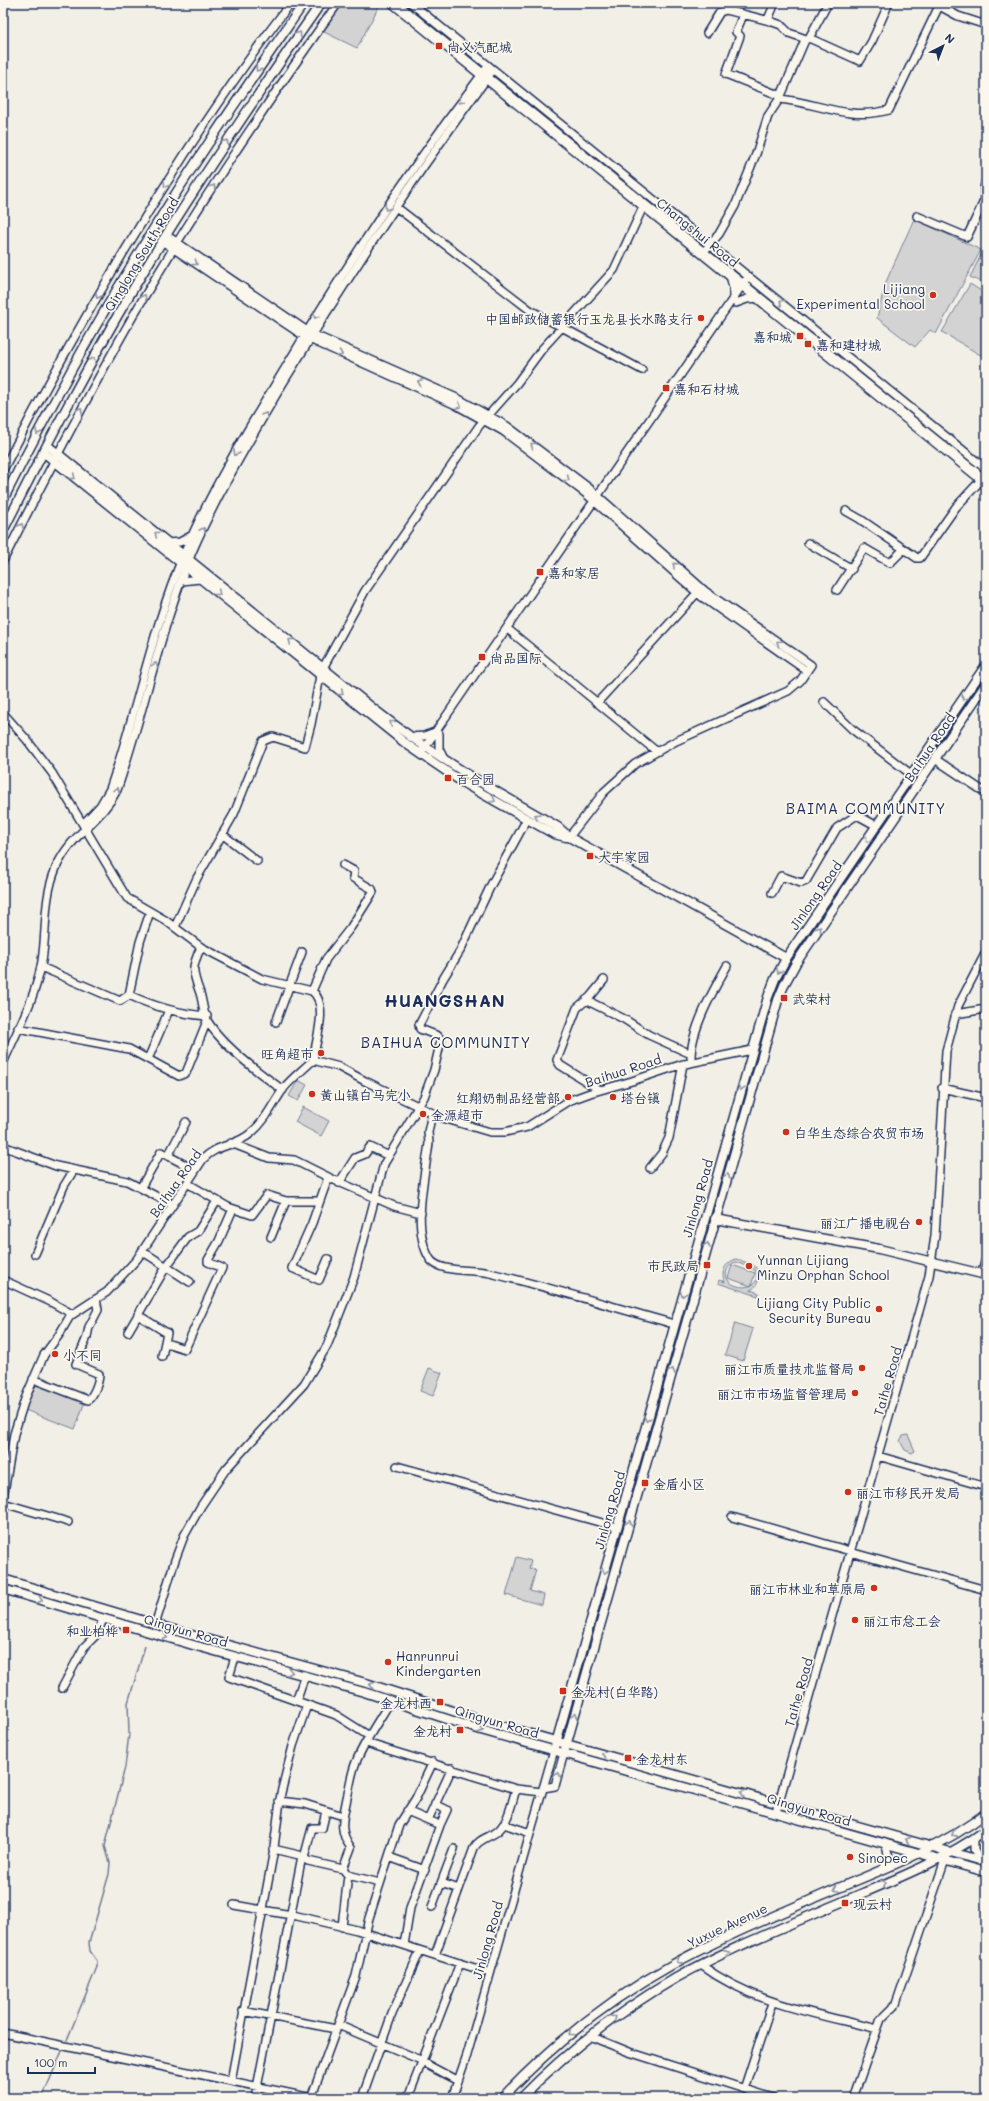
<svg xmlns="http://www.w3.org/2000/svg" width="989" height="2101" font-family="Mali,'LXGW WenKai TC',sans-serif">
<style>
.green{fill:#d2d3d2;stroke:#768198;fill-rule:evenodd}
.water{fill:#a9adb7;stroke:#707b93}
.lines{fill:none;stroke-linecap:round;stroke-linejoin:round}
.stream{stroke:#707b93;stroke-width:1.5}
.minor-casing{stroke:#1b2f5e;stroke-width:10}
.major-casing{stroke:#1b2f5e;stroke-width:11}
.highway-casing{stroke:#1b2f5e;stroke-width:13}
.minor{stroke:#fbf7ec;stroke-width:7}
.major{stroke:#fbf7ec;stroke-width:8}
.highway{stroke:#fbf7ec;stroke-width:10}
.oneway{stroke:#8b93a5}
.poi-dot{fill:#c8321e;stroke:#fbf7ec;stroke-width:1.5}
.labels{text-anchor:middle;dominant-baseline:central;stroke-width:3.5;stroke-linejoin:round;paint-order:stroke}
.poi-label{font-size:13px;fill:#1b2f5e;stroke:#fbf7ec;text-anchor:start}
.street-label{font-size:13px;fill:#1b2f5e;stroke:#fbf7ec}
.quarter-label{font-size:15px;letter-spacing:1px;fill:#1b2f5e;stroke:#fbf7ec}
.district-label{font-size:17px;font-weight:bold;letter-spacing:1px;fill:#1b2f5e;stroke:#fbf7ec}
</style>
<rect width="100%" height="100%" fill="#f2efe6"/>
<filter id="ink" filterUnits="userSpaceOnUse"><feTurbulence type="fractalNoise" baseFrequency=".025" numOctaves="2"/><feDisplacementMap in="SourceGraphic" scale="8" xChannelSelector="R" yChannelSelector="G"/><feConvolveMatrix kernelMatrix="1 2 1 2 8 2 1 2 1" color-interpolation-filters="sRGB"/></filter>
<g filter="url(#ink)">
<!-- green -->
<path class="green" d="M340 3H375L379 6 357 48 322 31Z
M914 219 981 250 936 334 930 330 915 347 877 318 885 284Z
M982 253 986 255V284L970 277Z
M970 284 986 294V349L982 356 942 332Z
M298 1080 307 1085 298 1101 289 1096Z
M303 1107 329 1121 321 1136 295 1122Z
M736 1259C747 1263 763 1265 758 1280 757 1285 755 1288 750 1290L759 1293 758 1296 718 1283 719 1280 725 1282C720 1272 725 1263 736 1259ZM736 1262 755 1270C766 1294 720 1291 727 1270 729 1266 731 1264 736 1262Z
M732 1265 755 1273 751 1286 728 1278Z
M735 1323 753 1329 743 1361 725 1355Z
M429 1368 442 1373 433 1396 420 1391Z
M38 1375 50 1380V1382L87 1396 75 1429 25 1410Z
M908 1435 915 1451 912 1453 905 1450 900 1441 903 1436Z
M517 1557 531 1561 529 1568 536 1570 530 1591 544 1595 542 1605 506 1595Z"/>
<!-- water -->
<path class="water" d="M986 674V679L943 742 940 740Z"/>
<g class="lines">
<!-- stream -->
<path class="stream" d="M908 790 922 769
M67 2040 97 1967V1961L90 1951 89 1943 109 1874 110 1863 105 1846 125 1767 129 1734 128 1703 145 1646
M42 2098 62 2051"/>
<defs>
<path id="minor" d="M411 3 986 469
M775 3 769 17 770 21 781 25 789 33 806 39
M934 3 958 16 986 25
M743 15 736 32 740 36 726 74 781 96
M707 33 720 12 726 10 770 21
M809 38 828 3
M780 99C819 103 847 121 889 110L939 6
M396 207 530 310 642 370
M917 216 967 237 985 199 984 188 986 180
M166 235 310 333 459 399 507 426 589 488 705 591 811 665 800 681 788 691 676 741 635 764 604 792 569 837
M162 241 307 338 456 405 503 431 585 493 702 597 807 671
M706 249 719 234 735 206 756 154 768 116 780 98 805 40 809 38 860 61 872 41 889 3
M730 275 733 288V298
M736 303 747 299 759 298
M3 470C58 362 119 256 185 154 219 102 253 51 291 3
M846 511 860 519 917 558H920L956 507 982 479
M168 543 180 542 191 536
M808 543 852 569
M3 561C47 474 91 388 140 304 201 200 268 101 338 3
M181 581 200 579
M837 590 864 548 890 563 904 549
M510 631 656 751
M323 668 365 591 479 426 517 383 542 349 614 270 644 205
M824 702 852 729 912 775
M597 703 697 593
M3 713 27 740 52 773 127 898 165 920 201 947 262 979 312 991C329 1004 316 1040 313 1060
M439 734V749L444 759
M410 737 424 736 435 732
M423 750 745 281
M935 759 986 793
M86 821 100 806 110 789C137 711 152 629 184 554 211 490 248 429 284 370 345 267 412 166 485 70
M222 834 257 861
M772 893 781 876 801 883 806 881 837 828 857 815 877 826
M175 927 197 878 234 814 263 741 273 737 305 747 311 724 320 676
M201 947C191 968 192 971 200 993 203 1002 203 1014 208 1022 224 1047 259 1073 283 1090
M41 967 120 1001 129 995 140 942 150 912
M312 991 326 959 351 927 373 892 372 889 353 878 354 871 343 865
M129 995C155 1007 179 1014 207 1016
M586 1000 624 1019 649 1035 691 1054
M955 1014 986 1009
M276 1022 302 952
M18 1028 129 1049 179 1076 186 1073 207 1021
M691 1058C691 1029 713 991 727 966
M148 1059 169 1010
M3 1063C17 1031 36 997 42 961 47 930 43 899 56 868 71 833 101 822 117 790 144 712 160 629 192 552 217 494 251 438 283 383 347 277 416 174 490 74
M942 1088 986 1098
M600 1090 560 1065 557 1060 577 1008 590 997 604 980
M432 1113 428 1132 429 1143C425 1176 411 1229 430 1259 439 1273 474 1269 490 1273 552 1288 613 1307 674 1324
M231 1143 269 1158 294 1160 332 1179 394 1206 421 1213
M3 1146 56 1166 127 1181 173 1205
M168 1156 186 1122
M650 1168 662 1153 669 1138 683 1064
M187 1183 228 1207 252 1215 267 1195 286 1201H319
M339 1183 355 1158 365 1154 370 1147 389 1156
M141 1187 161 1152 195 1170
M271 1237 286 1201
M142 1251 190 1282
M35 1254 64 1186 72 1173
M328 1259 319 1280 292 1268 312 1223 328 1178
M983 1269 986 1258
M3 1280 51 1302 72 1314
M138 1315 167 1333 162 1356
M128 1332 166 1267 188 1237 198 1231 217 1201
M166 1343 185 1349 222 1268 208 1262V1260L219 1241 233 1209
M33 1379 88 1400C94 1395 99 1382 99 1374L76 1364 87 1337 89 1327 98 1310 96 1299
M878 1456 986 1487
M397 1466 617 1527
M3 1498 14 1434 25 1399 44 1355 59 1335 70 1316 107 1292 137 1259 203 1159C217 1144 237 1146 251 1133 266 1121 273 1103 284 1088 292 1078 304 1069 313 1060L339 1067 365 1081 443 1118 490 1132H505L527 1127 568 1101 590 1093 632 1081 680 1065 752 1050
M3 1503 68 1522
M732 1517 850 1551
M850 1552 986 1590
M155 1625 175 1560 184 1536 201 1506 226 1469 304 1384 327 1346 354 1277 384 1164 424 1097 434 1070 441 1040 438 1036 420 1029 419 1025 443 979 460 951 491 885 527 819
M235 1657 229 1677 336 1715 369 1736
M62 1688 84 1647 97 1634 103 1619
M296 1701 305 1675
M366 1743 516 1789 542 1792
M543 1788 555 1786 564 1753
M279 1801 305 1804 343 1816
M435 1804 447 1810 440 1825
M776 1812 929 1276 935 1236 946 1051 958 1006 986 952
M428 1820 452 1768
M504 1824 530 1833
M974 1838V1849L980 1861
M273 1849 299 1855 308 1861 343 1869 348 1875 380 1883
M389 1857 425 1870
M304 1858 312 1828H322L326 1811
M884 1868 889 1857 885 1843
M343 1869 351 1848C338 1830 343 1819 347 1798 350 1786 351 1774 356 1762 365 1740 379 1721 391 1700
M441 1883 459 1889
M234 1905 297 1916 357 1930 490 1973
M432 1907 454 1849
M342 1927 348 1875
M404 1945 410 1908 440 1825 407 1811
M435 1955 474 1848C479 1838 492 1837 499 1830 509 1820 512 1802 516 1789
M701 1965C754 2004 814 2013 877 2029
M243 2011 336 2029
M338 2025 423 2061
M3 2033 312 2098
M590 2036 629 2052 773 2098
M422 2062 458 2081
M231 2081 273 1855 281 1793 293 1746 307 1705
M744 2089 772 2003
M255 2098 302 1856
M311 2098 356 1976 369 1918 399 1825 416 1798 433 1762
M362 2098 392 2014 420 1951
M408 2098 460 1963
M452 2098 467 2055 554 1750
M853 2098 881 2019 896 2004 945 1860"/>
<path id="major" d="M47 445 375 710C432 755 494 791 558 827L569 837 786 958
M43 452 405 743 465 784 554 834 566 837
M3 500C45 417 89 335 137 256 189 169 247 86 304 3
M3 531C49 440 96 349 150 261 204 173 262 88 321 3
M715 1219 879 1249 986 1275
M3 1579 195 1636 366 1683 484 1721 986 1862
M3 1589 193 1645 364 1692 481 1730 986 1872
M554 1750 768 997 775 979 787 957 986 665
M564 1753 778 1000 785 983 796 963 986 684
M502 2098C551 2046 607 2001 670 1966 716 1940 765 1920 813 1899 869 1874 938 1851 986 1813
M521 2098C567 2051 619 2011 676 1978 722 1952 772 1932 821 1911 875 1887 938 1865 986 1830"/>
<path id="highway" d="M394 3 986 482"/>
</defs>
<!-- minor casing -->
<use href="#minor" class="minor-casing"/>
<!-- major casing -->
<use href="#major" class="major-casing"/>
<!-- highway casing -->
<use href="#highway" class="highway-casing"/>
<!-- minor -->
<use href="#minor" class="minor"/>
<!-- major -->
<use href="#major" class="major"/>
<!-- highway -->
<use href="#highway" class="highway"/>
</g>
<!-- one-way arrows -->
<defs><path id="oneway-chevron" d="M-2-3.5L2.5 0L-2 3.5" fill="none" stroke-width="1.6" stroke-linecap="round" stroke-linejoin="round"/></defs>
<g class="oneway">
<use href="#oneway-chevron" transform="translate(299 34) rotate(-55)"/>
<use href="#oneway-chevron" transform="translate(258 69) rotate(124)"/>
<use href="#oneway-chevron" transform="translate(461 101) rotate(126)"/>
<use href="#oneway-chevron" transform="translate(226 142) rotate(-56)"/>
<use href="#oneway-chevron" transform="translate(166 185) rotate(123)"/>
<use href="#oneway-chevron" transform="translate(213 187) rotate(-57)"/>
<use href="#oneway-chevron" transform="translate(387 208) rotate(125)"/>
<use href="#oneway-chevron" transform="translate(195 263) rotate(34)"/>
<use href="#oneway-chevron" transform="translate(98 296) rotate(120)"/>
<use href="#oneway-chevron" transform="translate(144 297) rotate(-59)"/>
<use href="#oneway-chevron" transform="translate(782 302) rotate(-141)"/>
<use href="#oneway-chevron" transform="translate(316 316) rotate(122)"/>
<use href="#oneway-chevron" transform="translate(340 354) rotate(23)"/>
<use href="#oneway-chevron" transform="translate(93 360) rotate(-61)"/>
<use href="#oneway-chevron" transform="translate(420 382) rotate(-157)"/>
<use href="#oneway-chevron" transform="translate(459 406) rotate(25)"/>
<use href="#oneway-chevron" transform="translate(80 410) rotate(-61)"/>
<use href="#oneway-chevron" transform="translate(265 415) rotate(-60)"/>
<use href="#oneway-chevron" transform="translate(38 432) rotate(118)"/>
<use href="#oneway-chevron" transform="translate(533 445) rotate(-143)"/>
<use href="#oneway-chevron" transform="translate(236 453) rotate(119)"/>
<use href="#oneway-chevron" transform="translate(73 477) rotate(39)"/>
<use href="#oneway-chevron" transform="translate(567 479) rotate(37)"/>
<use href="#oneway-chevron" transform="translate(21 526) rotate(-63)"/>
<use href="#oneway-chevron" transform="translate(203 530) rotate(-64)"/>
<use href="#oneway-chevron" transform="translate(157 534) rotate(-141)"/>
<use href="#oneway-chevron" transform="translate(675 565) rotate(-138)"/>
<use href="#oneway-chevron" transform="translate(218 593) rotate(39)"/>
<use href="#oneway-chevron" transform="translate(291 641) rotate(-141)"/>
<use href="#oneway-chevron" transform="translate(779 643) rotate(-145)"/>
<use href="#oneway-chevron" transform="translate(155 665) rotate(-73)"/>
<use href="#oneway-chevron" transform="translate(341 693) rotate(39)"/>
<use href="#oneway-chevron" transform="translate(964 698) rotate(124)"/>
<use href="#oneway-chevron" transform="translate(392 723) rotate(-142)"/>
<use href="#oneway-chevron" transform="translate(117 790) rotate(-68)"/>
<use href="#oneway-chevron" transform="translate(493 800) rotate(30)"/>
<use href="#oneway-chevron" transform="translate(537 816) rotate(-150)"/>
<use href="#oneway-chevron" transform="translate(868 840) rotate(125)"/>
<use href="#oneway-chevron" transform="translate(819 929) rotate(-55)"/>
<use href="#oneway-chevron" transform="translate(779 971) rotate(118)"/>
<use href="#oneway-chevron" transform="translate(741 1088) rotate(106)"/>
<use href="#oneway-chevron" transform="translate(727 1176) rotate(-74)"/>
<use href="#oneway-chevron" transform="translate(707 1245) rotate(-74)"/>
<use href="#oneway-chevron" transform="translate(683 1294) rotate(106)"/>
<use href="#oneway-chevron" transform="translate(672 1371) rotate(-74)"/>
<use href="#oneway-chevron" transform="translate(647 1419) rotate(106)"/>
<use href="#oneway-chevron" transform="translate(629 1523) rotate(-74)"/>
<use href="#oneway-chevron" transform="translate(605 1571) rotate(106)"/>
<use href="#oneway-chevron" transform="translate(40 1600) rotate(17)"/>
<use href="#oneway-chevron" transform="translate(165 1637) rotate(17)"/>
<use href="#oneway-chevron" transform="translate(290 1672) rotate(14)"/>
<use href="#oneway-chevron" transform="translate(372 1685) rotate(-162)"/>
<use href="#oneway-chevron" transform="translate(575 1715) rotate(-74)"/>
<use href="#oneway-chevron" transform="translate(481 1730) rotate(17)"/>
<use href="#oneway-chevron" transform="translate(604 1754) rotate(-164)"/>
<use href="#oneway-chevron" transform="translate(558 1775) rotate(-74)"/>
<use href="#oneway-chevron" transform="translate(743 1793) rotate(-164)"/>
<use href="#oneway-chevron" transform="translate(954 1834) rotate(152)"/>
<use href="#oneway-chevron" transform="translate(908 1840) rotate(-164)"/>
<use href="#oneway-chevron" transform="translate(884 1883) rotate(-23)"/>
<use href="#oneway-chevron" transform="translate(836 1889) rotate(157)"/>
<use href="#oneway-chevron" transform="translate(727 1953) rotate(-24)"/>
<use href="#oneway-chevron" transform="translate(679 1961) rotate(152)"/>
<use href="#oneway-chevron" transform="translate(614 2018) rotate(-35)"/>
<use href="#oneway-chevron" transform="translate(571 2033) rotate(141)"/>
</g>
</g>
<!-- markers -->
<g class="poi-dot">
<rect x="435" y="42" width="8" height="8" rx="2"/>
<circle cx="933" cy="295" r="4"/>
<circle cx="701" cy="318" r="4"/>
<rect x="796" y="332" width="8" height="8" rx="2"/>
<rect x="804" y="340" width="8" height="8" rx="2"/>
<rect x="662" y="384" width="8" height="8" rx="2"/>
<rect x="536" y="568" width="8" height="8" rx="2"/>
<rect x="478" y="653" width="8" height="8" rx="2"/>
<rect x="444" y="774" width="8" height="8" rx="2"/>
<rect x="586" y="852" width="8" height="8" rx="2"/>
<rect x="780" y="994" width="8" height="8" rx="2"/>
<circle cx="321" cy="1053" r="4"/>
<circle cx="312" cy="1094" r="4"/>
<circle cx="568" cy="1097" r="4"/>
<circle cx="613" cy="1097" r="4"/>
<circle cx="423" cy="1114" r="4"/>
<circle cx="786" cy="1132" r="4"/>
<circle cx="919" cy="1222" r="4"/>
<rect x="703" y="1261" width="8" height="8" rx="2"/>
<circle cx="749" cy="1266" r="4"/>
<circle cx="879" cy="1309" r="4"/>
<circle cx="55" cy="1354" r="4"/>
<circle cx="862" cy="1368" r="4"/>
<circle cx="855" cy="1393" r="4"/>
<rect x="641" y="1479" width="8" height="8" rx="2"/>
<circle cx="848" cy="1492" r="4"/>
<circle cx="874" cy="1588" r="4"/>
<circle cx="855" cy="1620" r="4"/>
<rect x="122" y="1626" width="8" height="8" rx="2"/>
<circle cx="388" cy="1662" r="4"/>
<rect x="559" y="1687" width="8" height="8" rx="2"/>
<rect x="436" y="1698" width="8" height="8" rx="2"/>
<rect x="456" y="1726" width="8" height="8" rx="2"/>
<rect x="624" y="1754" width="8" height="8" rx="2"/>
<circle cx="850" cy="1857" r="4"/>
<rect x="841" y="1899" width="8" height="8" rx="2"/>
</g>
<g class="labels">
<!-- poi labels -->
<g class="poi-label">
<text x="447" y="46">尚义汽配城</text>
<text x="925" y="288" text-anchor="end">Lijiang<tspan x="925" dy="15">Experimental School</tspan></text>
<text x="693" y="318" text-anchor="end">中国邮政储蓄银行玉龙县长水路支行</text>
<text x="792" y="336" text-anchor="end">嘉和城</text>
<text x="816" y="344">嘉和建材城</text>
<text x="674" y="388">嘉和石材城</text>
<text x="548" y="572">嘉和家居</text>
<text x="490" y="657">尚品国际</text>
<text x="456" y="778">百合园</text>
<text x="598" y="856">大宇家园</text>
<text x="792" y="998">武荣村</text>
<text x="313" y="1053" text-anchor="end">旺角超市</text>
<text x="320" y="1094">黄山镇白马完小</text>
<text x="560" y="1097" text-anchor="end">红翔奶制品经营部</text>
<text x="621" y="1097">塔台镇</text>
<text x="431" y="1114">金源超市</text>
<text x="794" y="1132">白华生态综合农贸市场</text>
<text x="911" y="1222" text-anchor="end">丽江广播电视台</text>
<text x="757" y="1259">Yunnan Lijiang<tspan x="757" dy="15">Minzu Orphan School</tspan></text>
<text x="699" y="1265" text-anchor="end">市民政局</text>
<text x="871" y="1302" text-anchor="end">Lijiang City Public<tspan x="871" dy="15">Security Bureau</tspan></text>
<text x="63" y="1354">小不同</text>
<text x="854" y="1368" text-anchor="end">丽江市质量技术监督局</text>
<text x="847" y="1393" text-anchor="end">丽江市市场监督管理局</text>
<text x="653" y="1483">金盾小区</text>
<text x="856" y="1492">丽江市移民开发局</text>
<text x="866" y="1588" text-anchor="end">丽江市林业和草原局</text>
<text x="863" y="1620">丽江市总工会</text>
<text x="118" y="1630" text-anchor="end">和业柏桦</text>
<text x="396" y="1655">Hanrunrui<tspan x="396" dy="15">Kindergarten</tspan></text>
<text x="571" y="1691">金龙村(白华路)</text>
<text x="432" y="1702" text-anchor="end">金龙村西</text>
<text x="452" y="1730" text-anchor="end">金龙村</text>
<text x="636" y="1758">金龙村东</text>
<text x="858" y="1857">Sinopec</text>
<text x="853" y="1903">现云村</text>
</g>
<!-- street labels -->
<g class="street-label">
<text transform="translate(698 232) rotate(39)">Changshui Road</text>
<text transform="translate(141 254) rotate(-59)">Qinglong South Road</text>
<text transform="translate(929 747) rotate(-56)">Baihua Road</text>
<text transform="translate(815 895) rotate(-55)">Jinlong Road</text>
<text transform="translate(623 1070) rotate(-18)">Baihua Road</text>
<text transform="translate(175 1183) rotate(-55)">Baihua Road</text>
<text transform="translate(697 1198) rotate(-74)">Jinlong Road</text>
<text transform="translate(887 1381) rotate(-74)">Taihe Road</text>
<text transform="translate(609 1510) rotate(-74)">Jinlong Road</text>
<text transform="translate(186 1630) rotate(16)">Qingyun Road</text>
<text transform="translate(798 1692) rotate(-74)">Taihe Road</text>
<text transform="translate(497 1721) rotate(16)">Qingyun Road</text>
<text transform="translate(809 1809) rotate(16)">Qingyun Road</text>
<text transform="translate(727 1925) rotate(-25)">Yuxue Avenue</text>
<text transform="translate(487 1940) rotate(-74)">Jinlong Road</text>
</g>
<!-- quarter labels -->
<g class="quarter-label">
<text x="866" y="808">BAIMA COMMUNITY</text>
<text x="446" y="1042">BAIHUA COMMUNITY</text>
</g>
<!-- district labels -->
<g class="district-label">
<text x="445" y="1000">HUANGSHAN</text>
</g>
</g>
<!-- margin -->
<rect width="989" height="2101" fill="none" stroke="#fbf7ec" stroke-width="16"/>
<rect x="8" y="8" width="973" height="2085" fill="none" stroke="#1b2f5e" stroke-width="1.5" filter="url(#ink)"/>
<!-- north arrow -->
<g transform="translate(943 46) rotate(42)" stroke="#fbf7ec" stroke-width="3" paint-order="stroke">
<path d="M0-3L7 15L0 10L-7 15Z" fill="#1b2f5e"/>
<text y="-6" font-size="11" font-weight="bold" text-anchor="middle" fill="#1b2f5e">N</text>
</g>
<!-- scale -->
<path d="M28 2067v6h67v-6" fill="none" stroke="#1b2f5e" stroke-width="2"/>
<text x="34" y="2067" font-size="12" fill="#1b2f5e" stroke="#fbf7ec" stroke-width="3" paint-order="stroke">100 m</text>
</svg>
